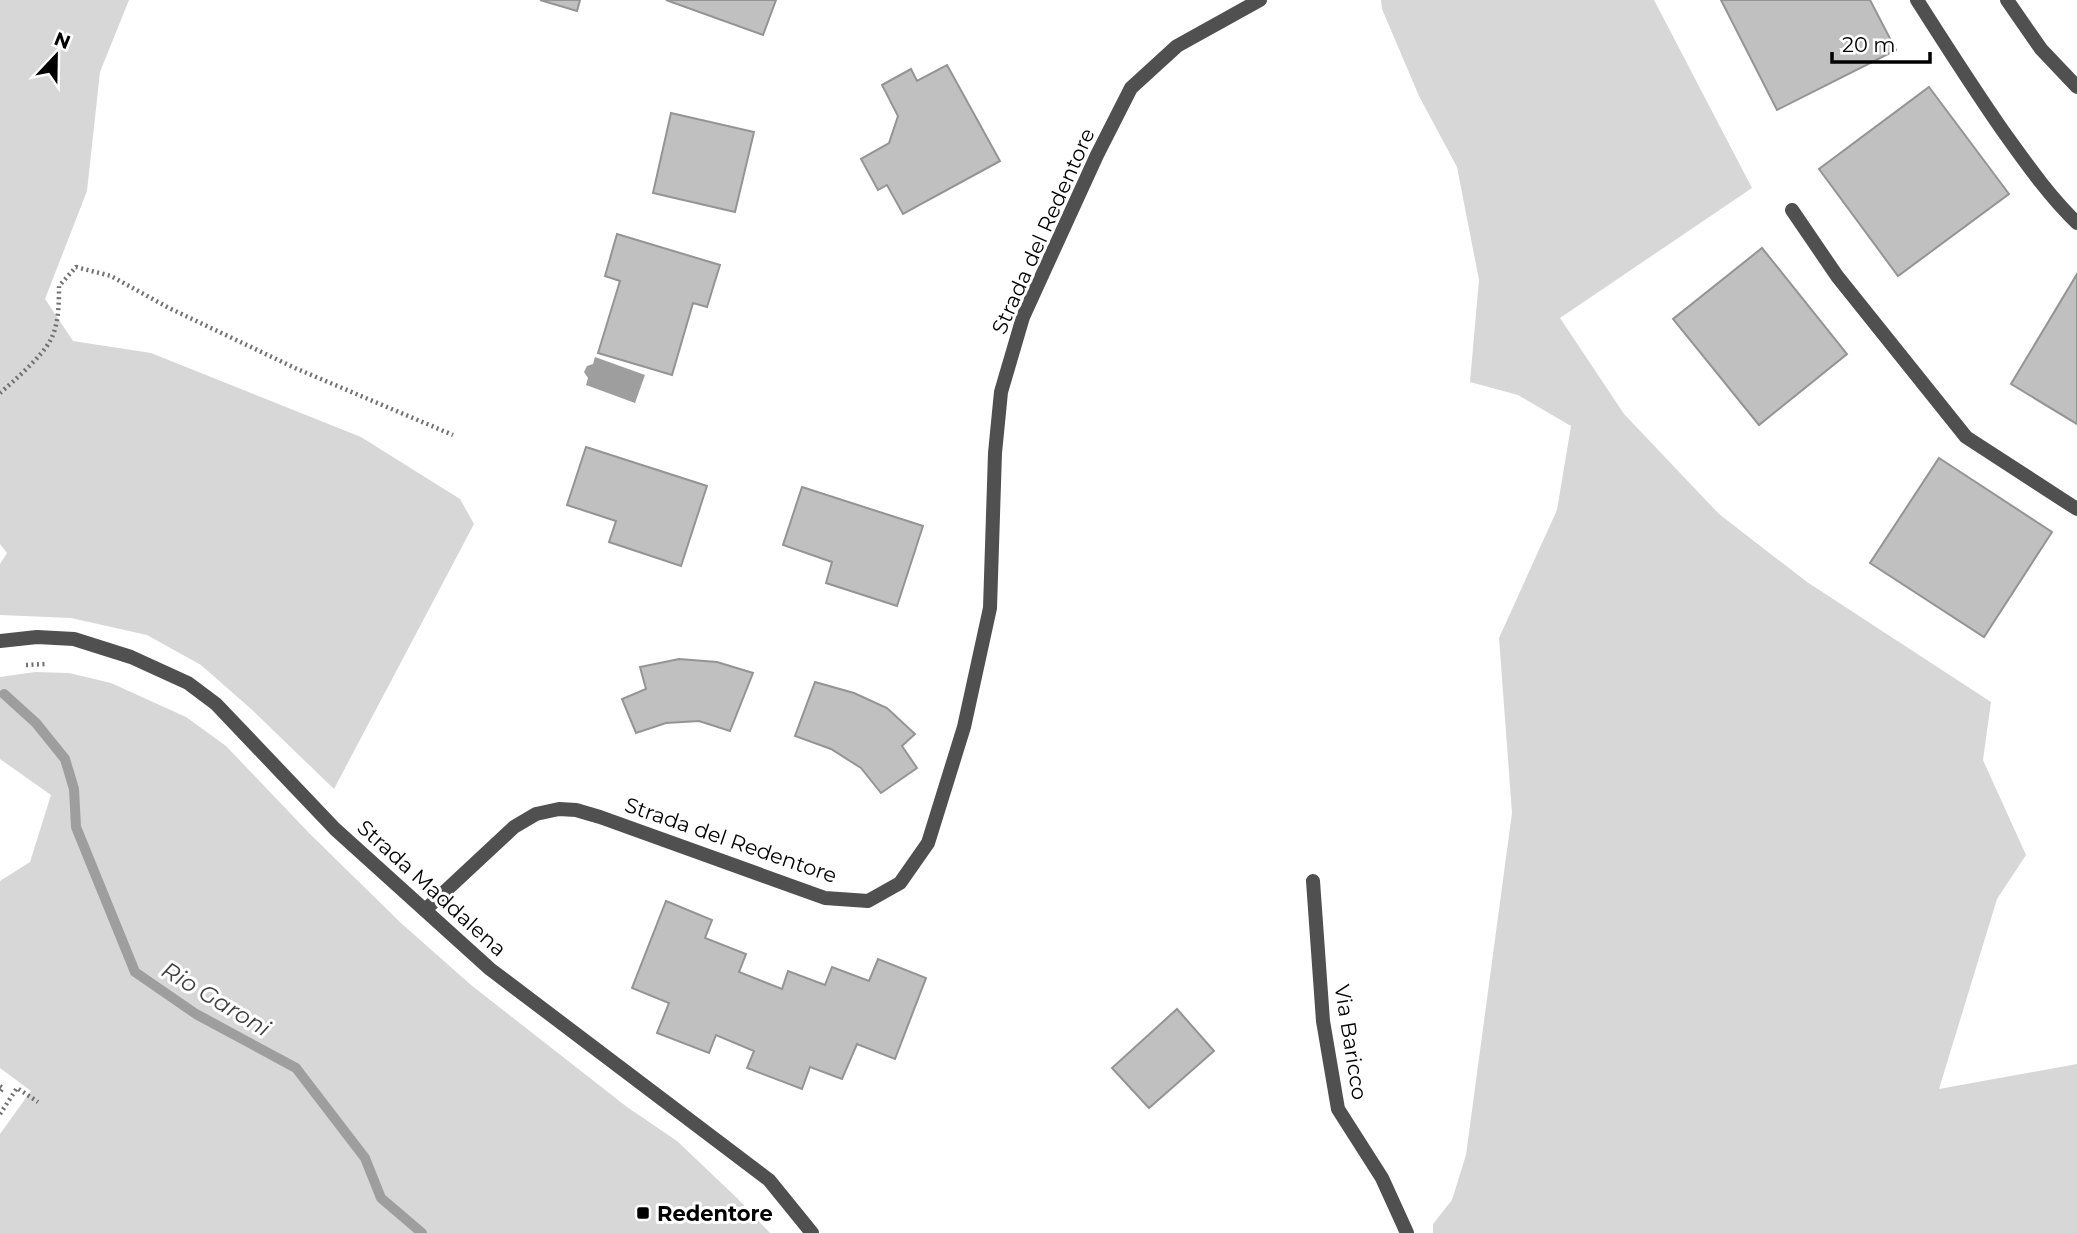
<svg xmlns="http://www.w3.org/2000/svg" width="2077" height="1233" font-family="Montserrat,sans-serif">
<style>
.green{fill:#d7d7d7}
.water{fill:#9e9e9e}
.lines{fill:none;stroke-linecap:round;stroke-linejoin:round}
.stream{stroke:#9e9e9e;stroke-width:10}
.building{fill:#c0c0c0;stroke:#949494;stroke-width:2}
.path{stroke:#727272;stroke-width:4.5;stroke-dasharray:2 3.5;stroke-linecap:butt}
.minor{stroke:#505050;stroke-width:14}
.tertiary{stroke:#505050;stroke-width:14}
.poi-dot{fill:#000;stroke:#fff;stroke-width:2.5}
.labels{text-anchor:middle;dominant-baseline:central;stroke-width:6;stroke-linejoin:round;paint-order:stroke}
.street-label{font-size:21px;fill:#000;stroke:#fff}
.poi-label{font-size:21px;font-weight:bold;fill:#000;stroke:#fff;text-anchor:start}
.water-label{font-size:23px;font-style:italic;fill:#3f3f3f;stroke:#fff}
</style>
<rect width="100%" height="100%" fill="#fff"/>
<!-- green -->
<path class="green" d="M0 0H129L100 72 87 191 45 299 73 341 151 353 361 437 460 499 474 524 334 789 250 708 201 665 147 635 71 618 0 615V564L7 553 0 544Z
M1381 0H1654L1752 188 1560 318 1624 414 1719 514 1807 582 1991 702 1983 760 2026 855 1997 899 1939 1089 2077 1064V1233H1433V1224L1452 1200 1466 1155 1512 813 1499 638 1557 510 1571 426 1518 395 1470 382 1479 280 1457 167 1419 96 1382 9Z
M35 672 69 673 111 683 186 717 226 746 309 833 401 923 471 985 627 1107 677 1141 737 1198 770 1233H0V1134L31 1091 0 1068V881L30 862 51 795 0 759V677Z"/>
<!-- water -->
<path class="water" d="M595 357 645 375 635 403 586 385 588 378 584 372 587 366 593 364Z"/>
<g class="lines">
<!-- stream -->
<path class="stream" d="M4 694 36 723 65 759 74 789 76 827 135 972 196 1014 296 1068 365 1158 381 1198 422 1233"/>
</g>
<!-- building -->
<path class="building" d="M540 0H580L577 11Z
M666 0H776L763 35Z
M1721 0H1870L1896 50 1777 110Z
M947 65 1000 161 903 214 887 185 878 190 861 159 889 143 898 116 882 85 911 69 917 81Z
M1929 87 2009 194 1898 276 1819 169Z
M671 113 754 132 735 212 653 193Z
M617 234 720 265 707 307 693 303 672 375 598 353 620 281 605 276Z
M1762 248 1847 354 1759 425 1673 319Z
M2077 274V424L2011 384Z
M586 447 707 486 681 566 609 542 616 521 567 505Z
M1939 458 2052 532 1984 637 1870 563Z
M802 487 923 526 897 606 826 583 832 562 783 545Z
M679 659 717 662 753 673 730 731 699 721 666 723 636 733 622 699 646 689 640 667Z
M815 682 854 693 887 708 915 734 902 746 917 768 881 793 861 768 831 749 795 736Z
M666 901 712 920 705 938 746 954 739 972 782 989 788 971 825 985 832 967 869 981 878 959 926 978 895 1059 857 1044 842 1079 810 1067 802 1089 747 1068 754 1051 716 1035 709 1053 657 1033 669 1003 632 988Z
M1177 1009 1214 1051 1149 1108 1112 1068Z"/>
<g class="lines">
<!-- path -->
<path class="path" d="M0 393C14 381 42 356 50 341 59 325 59 303 59 286L76 267 111 276 169 308 295 368 453 435
M26 665 45 664
M0 1086 3 1088 0 1092
M0 1114 17 1088 38 1102"/>
<!-- minor -->
<path class="minor" d="M1917 0C1945 44 1973 88 2003 131 2026 163 2049 196 2077 223
M2007 0 2041 49 2077 87
M1792 210 1837 276 1966 437 2077 509
M1313 881 1323 1021 1338 1109 1382 1178 1407 1233
M425 910 514 827 536 814 559 809 576 810 600 817 825 898 868 901 900 883 928 843 964 727 990 608 995 453 1001 392 1023 317 1097 155 1131 88 1177 46 1260 0"/>
<!-- tertiary -->
<path class="tertiary" d="M0 641 37 637 74 639 131 657 188 683 216 704 335 829 490 969 769 1180 812 1233"/>
</g>
<!-- markers -->
<rect class="poi-dot" x="636" y="1206" width="14" height="14" rx="3.5"/>
<g class="labels">
<!-- street labels -->
<g class="street-label">
<text transform="translate(1043 231) rotate(-66)">Strada del Redentore</text>
<text transform="translate(731 840) rotate(19)">Strada del Redentore</text>
<text transform="translate(432 888) rotate(42)">Strada Maddalena</text>
<text transform="translate(1351 1042) rotate(81)">Via Baricco</text>
</g>
<!-- poi labels -->
<g class="poi-label">
<text x="657" y="1213">Redentore</text>
</g>
<!-- water labels -->
<g class="water-label">
<text transform="translate(216 999) rotate(31)">Rio Garoni</text>
</g>
</g>
<!-- north arrow -->
<g transform="translate(56 56) rotate(22)" stroke="#ffffff" stroke-width="5" paint-order="stroke">
<path d="M0-5L12 26L0 18L-12 26Z" fill="#000000"/>
<text y="-10" font-size="19" font-weight="bold" text-anchor="middle" fill="#000000">N</text>
</g>
<!-- scale -->
<path d="M1832 52v10h98v-10" fill="none" stroke="#000000" stroke-width="3.5"/>
<text x="1842" y="52" font-size="21" fill="#000000" stroke="#ffffff" stroke-width="5" paint-order="stroke">20 m</text>
</svg>
